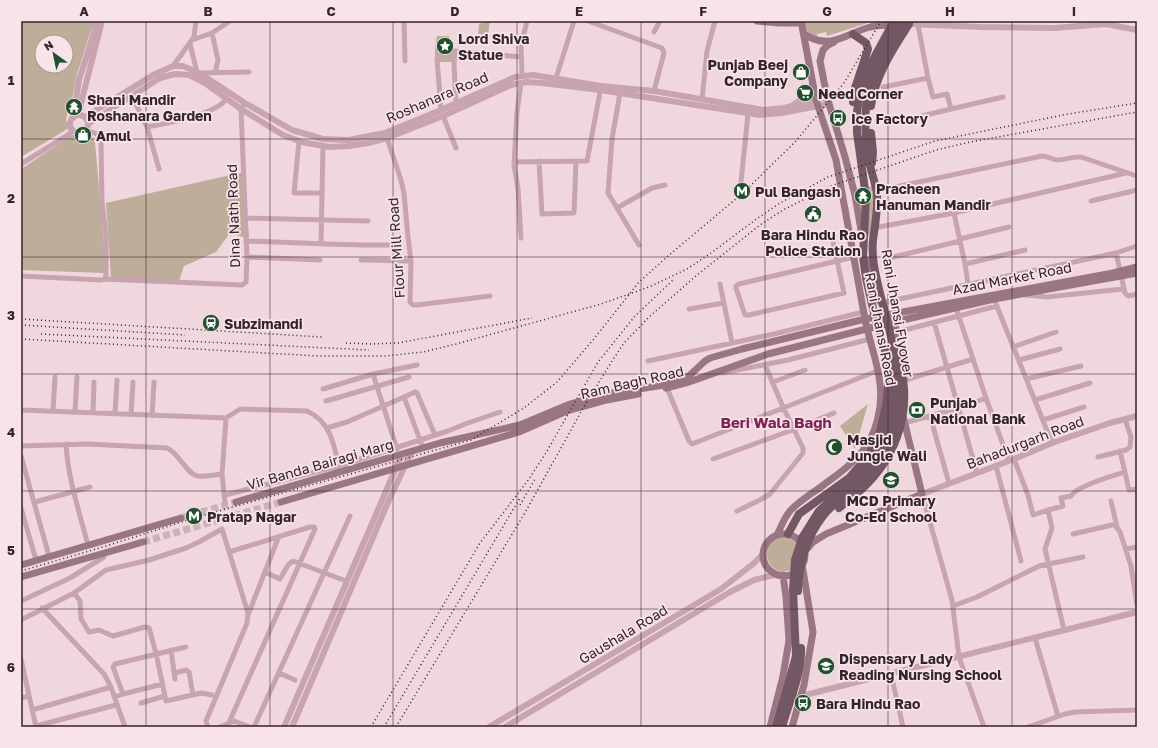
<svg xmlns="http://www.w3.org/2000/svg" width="1158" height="748" font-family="'Golos Text',sans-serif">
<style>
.green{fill:#bead98;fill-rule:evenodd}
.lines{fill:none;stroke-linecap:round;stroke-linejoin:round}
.secondary-tunnel{stroke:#cab3ba;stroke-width:7;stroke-dasharray:7 3.5;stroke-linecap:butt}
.minor{stroke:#c7a4af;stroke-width:5}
.tertiary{stroke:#c7a4af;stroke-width:6}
.secondary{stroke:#9a7685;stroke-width:7}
.primary{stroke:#745764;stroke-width:8}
.rail{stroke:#33252c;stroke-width:1.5;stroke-dasharray:1 3;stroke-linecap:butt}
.grid{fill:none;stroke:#33252c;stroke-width:1;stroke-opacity:0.55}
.labels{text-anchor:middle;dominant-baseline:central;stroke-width:3.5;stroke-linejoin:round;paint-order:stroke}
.poi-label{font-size:14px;font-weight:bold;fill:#33252c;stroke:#f8e3e8;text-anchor:start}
.street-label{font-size:14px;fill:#33252c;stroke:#f8e3e8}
.neighbourhood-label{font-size:15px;font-weight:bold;fill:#7f2154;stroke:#f8e3e8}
.neatline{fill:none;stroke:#33252c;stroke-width:1.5}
.grid-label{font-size:13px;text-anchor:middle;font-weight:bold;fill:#33252c}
</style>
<rect width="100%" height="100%" fill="#f0d7de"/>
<!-- green -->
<path class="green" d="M21 21H94L77 74 72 100 69 106 66 120 69 128 21 157ZM42 42H66V66H42Z
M490 21 488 35 478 36 479 24Z
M803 21H874L827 36 826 32 817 34V39L805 30Z
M437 36H449V48L453 49 452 62H435V50Z
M78 134 92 137 95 142 104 245V273L21 270V169L72 135Z
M244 172 249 239 230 233 216 252 184 266 179 281 111 278 106 203Z
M880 191 876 234 866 236 860 201 861 200V199L869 197 868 193Z
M868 404 855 449 840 426Z
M782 537 789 538 798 544 793 569C768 581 755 544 782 537Z"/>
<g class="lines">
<!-- secondary-tunnel -->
<path class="secondary-tunnel" d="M181 518 236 502
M143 542 281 502"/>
<!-- minor -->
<path class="minor" d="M404 21 405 61
M588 21 662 48 664 53 654 91
M654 32 660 21
M212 33 218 60 215 73
M192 40 212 33 230 21
M190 44 197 72
M455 51 454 65 456 103
M173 66 194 37 196 21
M200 73 249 72
M522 75 521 46 527 21
M556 78 574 21
M883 87 928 78 918 25
M620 93 612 139 608 193 639 245
M132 96 147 127 159 169
M702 100 707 51 715 21
M951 109 1003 97
M441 110 437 59 439 53 455 51 521 57
M443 116 456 148
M897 122 951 109 947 94 933 97 928 78
M147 127C165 124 218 114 227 98
M387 138 401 180 404 193 408 237 411 261 410 302 413 305H417L490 296
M299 141 294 193H322
M539 161 542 214 574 213 576 161
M514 162 587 161 601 87
M21 164 68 135 73 130
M741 182 748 114
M854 192 878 188 881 190 1042 156C1047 156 1053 160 1058 160 1066 160 1073 156 1081 157L1137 176
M1091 201 1137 190
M617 208 652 188 665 185
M954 213 965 264 1025 250
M245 218 368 221
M879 227 954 213 1126 173
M832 237 844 293 749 315H745L736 288V286L739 284 854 257
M521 238 518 189 514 165 517 112 521 83
M960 239 1009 227
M246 241C295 242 343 246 391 245
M321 244 323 146
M1116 253 1125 293 1128 296 1137 294
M247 257 320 260
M885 259 960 241
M361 260 411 261
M965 264 968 284
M21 276 101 280 104 279 106 276V237L102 202 101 141C98 132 93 132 85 131
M104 279 242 285 246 282 247 257 241 109 245 103
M720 284 732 343
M1025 295 1047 297 1123 289
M994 299 1052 443
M881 303 1116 253 1137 246
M956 308 986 398 1009 461
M689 309 724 303
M934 322 977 473
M897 332 997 306
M1013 347 1056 332
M1019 360 1060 349
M648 361 774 334 863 312
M722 373 788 360 870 339
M373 374 397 449
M1026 379 1081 366
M902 381 973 359
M773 382 805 370
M667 388 689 441 692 444 877 371
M323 389 373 374 417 365
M1035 400 1090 383
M326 401 409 377
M21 410 226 418 240 409 307 411C332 422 335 449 340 472
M53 411 55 377
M75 411 77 377
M93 413 94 382
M115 414 117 380
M131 414 133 382
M152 416 154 382
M930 416 949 483
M1043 420 1084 407
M904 423 959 408 986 398
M327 428 347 422 404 397
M66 444C68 479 79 511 88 545
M21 446 88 444 167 448C179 453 186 473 197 476 204 477 215 475 222 474L225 503
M423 448 404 397 415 392 417 393 435 435
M1120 451 1129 490 1137 489
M21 456 49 556
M1098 457 1126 450 1130 447 1131 437 1125 419
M713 459 795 429 834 413
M1014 459 1028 495 1033 515 1048 510 1052 528 1045 549 1064 630
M996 466 1021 561
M222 474 226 418
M922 494 952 600 959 657 984 727
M225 495 339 466 448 431 465 424 500 412
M1111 501 1117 527
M35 502 90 487
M21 508 36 560
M1048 510 1063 506 1061 498 1071 496C1076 486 1113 476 1125 472
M737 511 760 500 770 494 803 453V448L783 407 765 365
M1073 534 1112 525H1115L1120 532 1131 566 1137 605
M1126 549 1137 547
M265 572 280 579 288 565 293 561 346 581
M74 593 80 601 81 619 89 632 99 630 113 636 145 627 149 628 156 653 166 701 201 693 212 695
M21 601 70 578 104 557
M953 606 977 597 1039 566 1083 557
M42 608 104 674 111 687 125 727
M248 615 279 536
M21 620 74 593 106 570 149 560 186 548 199 542 222 529 248 613 247 623 206 721 208 727
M1035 638 1058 716
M171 650 175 679
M21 659 36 727
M175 673 186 670 189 672 193 695
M279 673 295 680
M891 674 903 727
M123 694 163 684
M114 697 123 694 113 667 115 664 186 647
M21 698 29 696
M141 703 165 696
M32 710 111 687
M36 726 116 705
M220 727 234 721 250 727
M227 727 315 529 314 527H310L229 552
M254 727 350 516
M1028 727 1065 714 1075 712 1137 710"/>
<!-- tertiary -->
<path class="tertiary" d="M909 24 981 27 1054 28 1106 24 1137 30
M792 106 810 93 812 83
M78 115 102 21
M70 124a9 9 0 1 1 18 0a9 9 0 1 1-18 0Z
M85 117 153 75 173 66H183L201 74 245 103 292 130 323 139 348 140 385 133 441 110 515 77 533 75 601 86 654 91 764 110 784 108 827 97
M73 118 79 80 94 33 96 21
M88 124 160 78 175 74 189 75 205 83 241 109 283 135 302 142 329 147 349 146 368 143 387 138 443 116 511 85 527 82 542 83 600 90 760 115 782 113 828 104
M922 494 1014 459 1052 443 1110 423 1137 416
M797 697 1137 612
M284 727 402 454
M292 727 389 500 412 451
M489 727 721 589 753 564 763 554
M505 727 730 592 754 580 778 574"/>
<!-- secondary -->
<path class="secondary" d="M757 21 779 23H802
M804 34C830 51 845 34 870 27 878 25 887 25 896 25
M834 42 828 45 823 50 820 61 827 97 845 157 855 195 862 236
M867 260 877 298 884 306
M893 319 902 348V383
M666 388 689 382 768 354 894 322 994 299 1137 273
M236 502 440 443 520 425 570 404 606 394 664 385 689 376 705 361 710 358 742 349 865 319 1113 273 1137 267
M281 502 519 432 567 411 607 400 638 394
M763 555a21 21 0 1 1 42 0a21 21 0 1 1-42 0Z
M777 535C781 527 784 518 790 511 800 500 815 492 826 483 839 474 851 465 861 453 876 436 883 407 880 384 878 362 869 341 865 319L836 160 816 100 801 21
M807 549 813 542 826 534 922 494 903 416
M21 565 181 518
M21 577 143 542
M770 727 783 676 789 640 786 597 783 575
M792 727 804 685 813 632 802 564"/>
<!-- primary -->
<path class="primary" d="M853 102 855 88 868 49 866 43 853 34
M871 106C875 76 893 49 909 24
M871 133 873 152 872 163
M871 450 879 436 886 405 888 386
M839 508C847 501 856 495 863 488 893 460 909 420 903 379
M788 534 799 514 849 478 861 464
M798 591C799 563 806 538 823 516 833 503 848 493 860 483 879 466 894 438 898 413 904 364 884 318 875 271 873 261 872 250 873 240 875 225 878 210 877 194 875 180 869 166 867 152 865 133 864 112 868 93 873 68 890 43 903 21
M776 727 796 656 793 589 795 560 802 538 819 511 857 477 870 462 882 442 891 414V371L875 317 866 278 863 257 866 197 857 133V112L860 90 868 69 894 21
M782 727C789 702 802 674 801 648"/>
<!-- rail -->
<path class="rail" d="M21 319 322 337
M21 325 185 335
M41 334 369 350
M21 339 318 356H385L423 352 456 344 601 304 649 287 687 269 711 253 755 220 780 203 828 177 935 141 1068 114 1137 103
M346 343 371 344 398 343 532 318
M520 505 535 479
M21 571 106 546 194 518 471 440 524 408 557 382 593 340 639 282 668 256 743 193 795 142 844 83 881 21
M371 727 480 543 529 479 547 451 598 362 635 316 674 279
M384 727 520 498
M396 727 526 511 582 410 612 361 624 343 649 317 697 275 760 225 783 210 831 186 936 150 970 142 1137 112"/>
</g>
<!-- grid -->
<path class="grid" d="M146 21V727M270 21V727M393 21V727M517 21V727M641 21V727M765 21V727M888 21V727M1012 21V727M21 139H1137M21 257H1137M21 374H1137M21 491H1137M21 609H1137"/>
<!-- icons -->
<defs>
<symbol id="sight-disc" viewBox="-11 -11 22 22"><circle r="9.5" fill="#1d522c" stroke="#f8e3e8"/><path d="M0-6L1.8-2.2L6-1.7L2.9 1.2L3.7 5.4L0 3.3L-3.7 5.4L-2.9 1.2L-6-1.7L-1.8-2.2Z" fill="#fff"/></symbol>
<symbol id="shop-disc" viewBox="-11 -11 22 22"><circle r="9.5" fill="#1d522c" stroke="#f8e3e8"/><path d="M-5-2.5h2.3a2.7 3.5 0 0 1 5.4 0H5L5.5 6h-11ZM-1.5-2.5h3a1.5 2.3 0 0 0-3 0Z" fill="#fff"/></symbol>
<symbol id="supermarket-disc" viewBox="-11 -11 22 22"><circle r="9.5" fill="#1d522c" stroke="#f8e3e8"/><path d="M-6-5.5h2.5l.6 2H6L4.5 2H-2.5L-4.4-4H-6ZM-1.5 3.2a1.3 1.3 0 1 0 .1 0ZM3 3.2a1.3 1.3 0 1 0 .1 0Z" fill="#fff"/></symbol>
<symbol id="temple-disc" viewBox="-11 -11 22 22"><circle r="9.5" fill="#1d522c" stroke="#f8e3e8"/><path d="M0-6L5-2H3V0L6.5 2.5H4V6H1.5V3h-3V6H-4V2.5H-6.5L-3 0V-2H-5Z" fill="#fff"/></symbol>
<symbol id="bus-disc" viewBox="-11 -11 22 22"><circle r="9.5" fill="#1d522c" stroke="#f8e3e8"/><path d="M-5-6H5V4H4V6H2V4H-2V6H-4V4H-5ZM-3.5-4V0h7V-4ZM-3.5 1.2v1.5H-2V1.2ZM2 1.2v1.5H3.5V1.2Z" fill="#fff"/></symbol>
<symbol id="metro-disc" viewBox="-11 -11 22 22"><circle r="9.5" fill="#1d522c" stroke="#f8e3e8"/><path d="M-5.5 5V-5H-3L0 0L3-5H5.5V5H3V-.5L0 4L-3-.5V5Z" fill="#fff"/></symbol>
<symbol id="civic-disc" viewBox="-11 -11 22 22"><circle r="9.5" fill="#1d522c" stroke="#f8e3e8"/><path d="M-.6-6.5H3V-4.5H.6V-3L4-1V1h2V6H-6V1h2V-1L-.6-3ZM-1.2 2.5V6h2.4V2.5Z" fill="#fff"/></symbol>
<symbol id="station-disc" viewBox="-11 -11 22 22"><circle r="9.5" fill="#1d522c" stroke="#f8e3e8"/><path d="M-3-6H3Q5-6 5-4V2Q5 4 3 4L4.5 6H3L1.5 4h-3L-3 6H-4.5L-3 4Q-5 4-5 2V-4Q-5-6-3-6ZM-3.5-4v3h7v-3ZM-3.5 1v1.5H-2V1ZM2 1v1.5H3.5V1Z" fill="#fff"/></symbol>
<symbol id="bank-disc" viewBox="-11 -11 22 22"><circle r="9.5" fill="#1d522c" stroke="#f8e3e8"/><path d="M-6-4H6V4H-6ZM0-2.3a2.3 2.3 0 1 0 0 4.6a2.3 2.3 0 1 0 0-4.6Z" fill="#fff"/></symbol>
<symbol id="mosque-disc" viewBox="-11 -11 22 22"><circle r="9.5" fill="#1d522c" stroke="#f8e3e8"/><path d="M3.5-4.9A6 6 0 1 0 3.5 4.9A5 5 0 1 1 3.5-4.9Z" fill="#fff"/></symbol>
<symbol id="school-disc" viewBox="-11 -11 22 22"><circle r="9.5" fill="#1d522c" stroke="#f8e3e8"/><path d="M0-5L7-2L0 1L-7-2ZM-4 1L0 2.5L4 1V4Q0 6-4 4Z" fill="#fff"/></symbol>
<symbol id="university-disc" viewBox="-11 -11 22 22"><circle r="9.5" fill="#1d522c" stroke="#f8e3e8"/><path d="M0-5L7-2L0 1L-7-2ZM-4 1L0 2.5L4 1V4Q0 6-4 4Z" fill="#fff"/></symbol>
</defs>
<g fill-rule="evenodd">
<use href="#sight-disc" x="435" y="36" width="20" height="20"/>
<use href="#shop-disc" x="791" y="62" width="20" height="20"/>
<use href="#supermarket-disc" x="795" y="83" width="20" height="20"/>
<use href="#temple-disc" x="64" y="97" width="20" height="20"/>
<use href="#bus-disc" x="828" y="108" width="20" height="20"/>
<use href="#shop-disc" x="73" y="125" width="20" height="20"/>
<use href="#metro-disc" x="732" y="181" width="20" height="20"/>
<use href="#temple-disc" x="853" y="186" width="20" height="20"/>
<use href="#civic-disc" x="803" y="204" width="20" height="20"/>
<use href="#station-disc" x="201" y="313" width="20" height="20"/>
<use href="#bank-disc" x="907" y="400" width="20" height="20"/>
<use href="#mosque-disc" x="824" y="437" width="20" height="20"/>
<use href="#school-disc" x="881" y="470" width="20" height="20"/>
<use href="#metro-disc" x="184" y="506" width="20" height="20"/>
<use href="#university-disc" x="816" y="656" width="20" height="20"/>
<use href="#bus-disc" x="793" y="693" width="20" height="20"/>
</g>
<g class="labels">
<!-- poi labels -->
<g class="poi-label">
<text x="458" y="38">Lord Shiva<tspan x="458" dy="16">Statue</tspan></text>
<text x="788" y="64" text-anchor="end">Punjab Beej<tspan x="788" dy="16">Company</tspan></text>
<text x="818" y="93">Need Corner</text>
<text x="87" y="99">Shani Mandir<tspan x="87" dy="16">Roshanara Garden</tspan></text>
<text x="851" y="118">Ice Factory</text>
<text x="96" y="135">Amul</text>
<text x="876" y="188">Pracheen<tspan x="876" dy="16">Hanuman Mandir</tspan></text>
<text x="755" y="191">Pul Bangash</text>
<text x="813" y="234" text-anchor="middle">Bara Hindu Rao<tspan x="813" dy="16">Police Station</tspan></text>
<text x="224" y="323">Subzimandi</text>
<text x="930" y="402">Punjab<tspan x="930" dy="16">National Bank</tspan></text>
<text x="847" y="439">Masjid<tspan x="847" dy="16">Jungle Wali</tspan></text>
<text x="891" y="500" text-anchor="middle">MCD Primary<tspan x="891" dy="16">Co-Ed School</tspan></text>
<text x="207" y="516">Pratap Nagar</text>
<text x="839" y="658">Dispensary Lady<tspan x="839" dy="16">Reading Nursing School</tspan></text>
<text x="816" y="703">Bara Hindu Rao</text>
</g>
<!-- street labels -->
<g class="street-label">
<text transform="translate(437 97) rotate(-23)">Roshanara Road</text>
<text transform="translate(233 216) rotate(-92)">Dina Nath Road</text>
<text transform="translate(396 248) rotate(-94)">Flour Mill Road</text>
<text transform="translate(1012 278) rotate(-11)">Azad Market Road</text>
<text transform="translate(898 313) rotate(80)">Rani Jhansi Flyover</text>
<text transform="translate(881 329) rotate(79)">Rani Jhansi Road</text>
<text transform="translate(632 382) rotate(-13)">Ram Bagh Road</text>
<text transform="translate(1025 442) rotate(-21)">Bahadurgarh Road</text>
<text transform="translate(320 464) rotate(-16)">Vir Banda Bairagi Marg</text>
<text transform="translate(623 634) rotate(-31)">Gaushala Road</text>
</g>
<!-- neighbourhood labels -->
<g class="neighbourhood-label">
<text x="776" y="422">Beri Wala Bagh</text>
</g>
</g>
<!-- border -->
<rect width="1158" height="748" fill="none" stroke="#f8e3e8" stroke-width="44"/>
<!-- north arrow -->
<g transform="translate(54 54) rotate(327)"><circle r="19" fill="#f8e3e8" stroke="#a9979d"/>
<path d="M0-3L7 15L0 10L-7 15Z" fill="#1d522c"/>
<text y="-6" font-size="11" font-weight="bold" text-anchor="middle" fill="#33252c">N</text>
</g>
<rect x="22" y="22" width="1114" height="704" class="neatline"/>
<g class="grid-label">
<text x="84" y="16">A</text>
<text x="208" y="16">B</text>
<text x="331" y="16">C</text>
<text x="455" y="16">D</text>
<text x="579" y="16">E</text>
<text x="703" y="16">F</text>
<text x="827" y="16">G</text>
<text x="950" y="16">H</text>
<text x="1074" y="16">I</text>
<text x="11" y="85">1</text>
<text x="11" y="203">2</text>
<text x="11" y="320">3</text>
<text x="11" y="437">4</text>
<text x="11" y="555">5</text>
<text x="11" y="672">6</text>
</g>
</svg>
